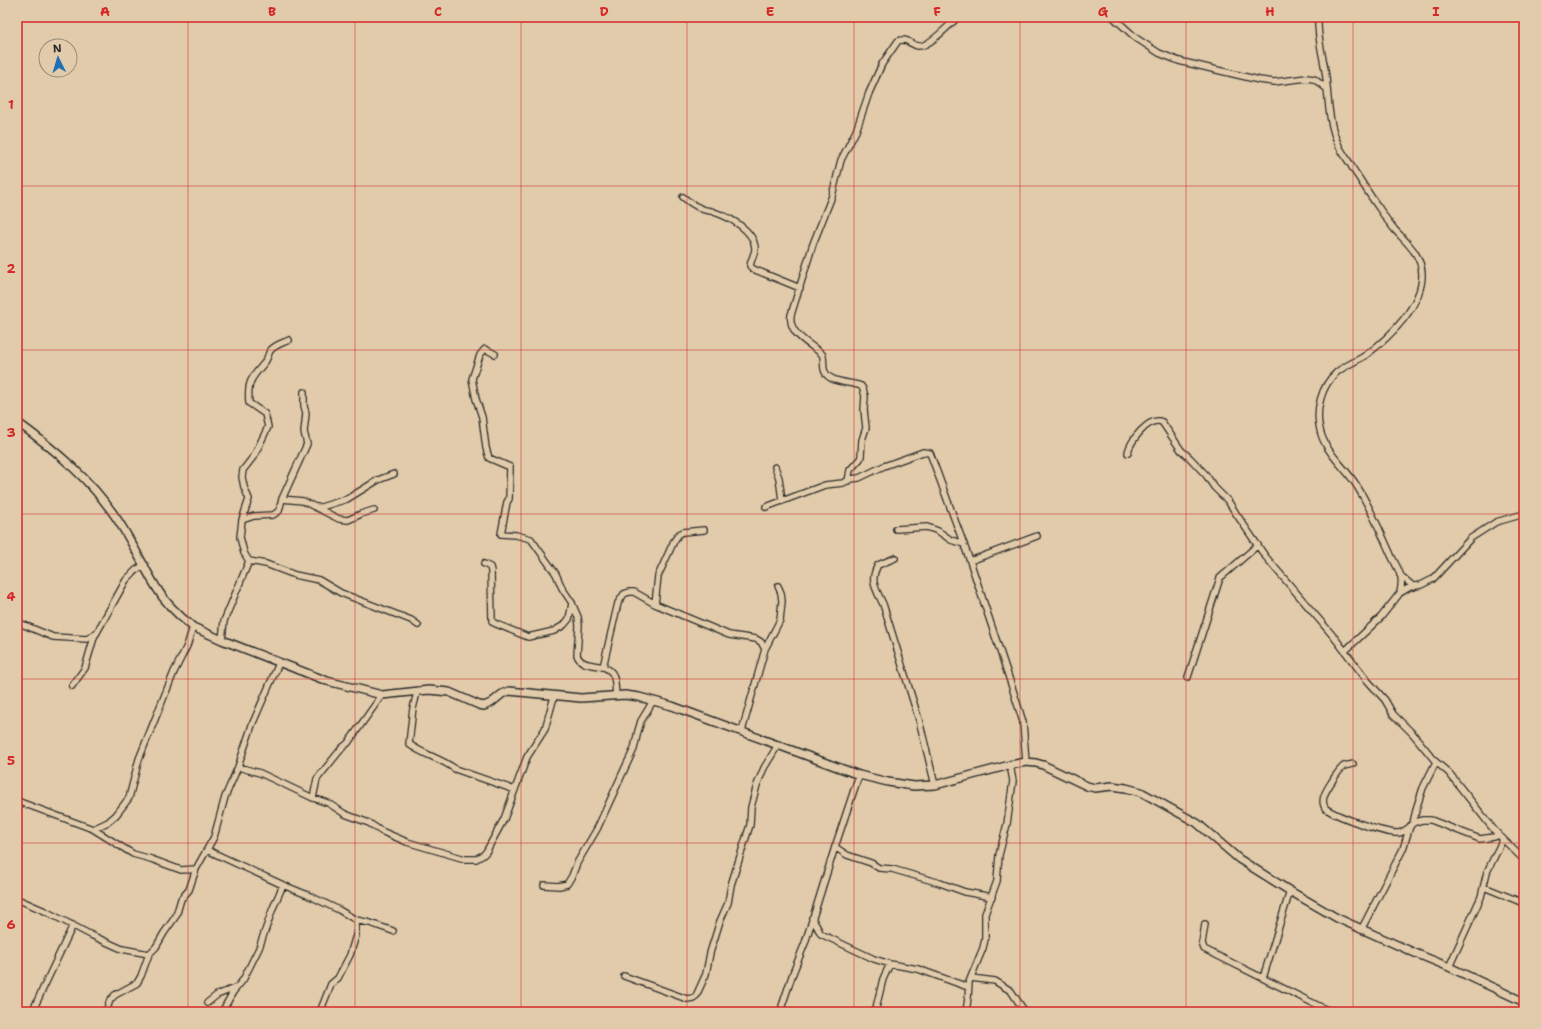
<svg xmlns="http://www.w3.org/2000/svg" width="1541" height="1029" font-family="'Shantell Sans',sans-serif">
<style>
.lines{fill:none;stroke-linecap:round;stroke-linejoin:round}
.minor-casing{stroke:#2b2b2b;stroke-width:8}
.tertiary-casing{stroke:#2b2b2b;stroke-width:10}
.minor{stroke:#e1cbaa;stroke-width:5.5}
.tertiary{stroke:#e1cbaa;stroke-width:7}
.grid{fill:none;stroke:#d62828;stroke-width:1;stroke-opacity:0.55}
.neatline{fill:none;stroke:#d62828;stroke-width:1.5}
.grid-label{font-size:13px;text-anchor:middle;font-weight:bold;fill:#d62828}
</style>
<rect width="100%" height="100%" fill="#e1cbaa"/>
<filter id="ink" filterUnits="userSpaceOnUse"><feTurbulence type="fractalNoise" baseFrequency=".025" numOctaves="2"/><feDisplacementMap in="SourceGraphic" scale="8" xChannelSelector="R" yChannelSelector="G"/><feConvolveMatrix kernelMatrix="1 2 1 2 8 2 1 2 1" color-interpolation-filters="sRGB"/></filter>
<g filter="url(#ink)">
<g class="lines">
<defs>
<path id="minor" d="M1113 17 1136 38 1159 53 1179 61 1259 80 1274 82 1307 78 1314 79 1326 88
M1318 17C1317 36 1322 52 1325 70 1329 96 1327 121 1339 146 1343 154 1349 161 1353 169 1362 182 1370 196 1379 208 1384 216 1389 223 1395 230 1407 243 1422 255 1422 275 1422 306 1390 337 1366 355 1357 361 1346 365 1337 372 1321 386 1315 410 1320 430 1325 452 1343 465 1355 483 1370 506 1380 531 1391 555 1394 562 1399 569 1401 577 1402 582 1401 588 1400 593
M683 197C689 202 695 206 702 209 706 211 710 210 714 212 729 217 754 230 755 248 755 254 751 259 750 266L753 269 800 288
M289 340C283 343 274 345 270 351 268 354 268 358 265 362 252 378 247 380 249 403L265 414 268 427 254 456 243 470 242 477 244 487 249 499 242 520 240 537 244 553 249 561 266 564 295 575 319 580 341 593 411 620 418 625
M495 354 485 349 480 355 472 379 476 399 482 417 486 448 489 458 510 467 509 499 507 502 501 534 516 535 531 539 556 574 562 588 572 603 578 617 579 626 577 655C582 670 604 661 612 673 616 678 615 689 616 695
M1128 453C1129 442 1149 416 1162 422L1181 450 1190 458 1206 475 1214 487 1228 501 1237 515 1265 556 1334 637 1367 680 1385 700 1393 714 1413 734 1436 762 1449 773 1494 830 1524 860
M775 467 779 478 782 500
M848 481 850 470 860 459 861 456 862 440 866 428 864 410 865 396 863 389 861 386C851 382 830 383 825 372 822 366 825 359 822 354 809 343 788 334 791 315L813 244 832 196 841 160 856 131 869 93 882 64 898 41C906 37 911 45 918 46 928 48 950 24 958 17
M282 499 303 501 339 519 348 520 361 514 374 510
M316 507H321L347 499 378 480 394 474
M766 507 825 485 843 483 851 479 859 478 884 466 923 452 930 453 970 561 1011 684 1023 722 1026 762
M242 520 254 516 273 515 279 511 282 499 307 444 304 432 306 413 304 406V392
M896 529 927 527 938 531 951 540 964 544
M895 558 878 565C869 581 876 589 883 604L919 720 935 785
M970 561 1037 536
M484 564 490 567 491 571 492 621 494 623 528 637 554 631 564 625 569 619 572 603
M1400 575 1414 587
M655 604 658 576 674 541 679 534 683 532 704 530
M17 622 53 637 87 639 96 634 126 580 136 570 145 565
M222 640 224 621 249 561
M1345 651 1381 617 1400 593 1410 587 1421 585 1433 579 1471 538 1496 522 1524 514
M603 667 618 603 624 594 629 592H634L655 604 729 635 756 639 761 642 765 649
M1188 677 1220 578 1258 545
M72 686 85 668 95 634
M417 691C416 700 412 708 412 717 411 726 410 735 409 744 423 755 441 758 455 769L515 790
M742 731 765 649 780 620 782 601 781 593 778 586
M1353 764C1350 765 1347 765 1344 766 1340 769 1337 774 1334 778 1329 787 1318 799 1326 809 1339 817 1385 834 1399 833 1403 832 1407 829 1410 827
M238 767 260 773 313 798 328 803 345 814 369 823 381 831 407 842 465 859H476L483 855 486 852 504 819 527 757 545 729 554 697
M313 798 317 779 342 748 348 743 382 695
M17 801 93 829 133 854 151 859 181 870 196 869
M1413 823 1422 820H1431L1480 839 1494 837 1499 835
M93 829 108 822 116 815 129 798 139 759 174 672 187 646 193 627
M835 847 847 855 871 863 879 868 892 869 940 883 965 892 992 897
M207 850 283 885 310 896 339 910 356 920 370 923 393 931
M544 885 559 886 567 884 572 876 577 863 597 829 625 768 634 749 638 731 641 721 653 701
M1484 887 1521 902 1524 901
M17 899 45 911 91 935 122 949 149 954
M812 918 821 934 874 959 890 964 918 969 968 987
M1205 924 1202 943 1204 949 1331 1012
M1361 930 1403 849 1410 826 1413 823 1417 806 1423 788 1436 762
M1449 967 1481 897 1487 872 1503 839
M624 976 687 999 693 998 696 996 706 974 710 953 720 921 728 903 731 885 750 825 751 807 757 785 764 768 778 745
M971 978 995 981 1011 991 1025 1012
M1263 978 1290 891
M207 1003 217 995 235 988
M782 1006 793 973 805 943 835 847 859 775
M32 1012 73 925
M106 1012 110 1000 115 995 137 983 141 976 149 954 156 947 164 933 176 916 181 899 189 890 196 869 214 837 225 797 238 767 252 725 279 663
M222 1012 233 992 243 980 259 948 273 908 283 885
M320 1012 331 984 338 978 350 955 356 935V920
M875 1012 883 979 890 964
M966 1012 968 998 969 982 983 948 985 939V914L997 881 999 855 1007 824 1013 781 1010 765"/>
<path id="tertiary" d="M17 422C54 449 89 478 115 516 131 539 142 564 156 587 165 603 179 616 193 627L222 640 327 681 382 695 429 690 449 692 479 705 484 706 491 703 502 694 509 691 581 698 625 695 639 697 672 706 859 775 888 782 914 786 935 785 1010 765 1026 762 1036 763 1043 765 1087 786 1095 788 1112 786 1126 788 1141 792 1197 823 1239 859 1290 891 1337 918 1415 953 1449 967 1524 1002"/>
</defs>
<!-- minor casing -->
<use href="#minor" class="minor-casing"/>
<!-- tertiary casing -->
<use href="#tertiary" class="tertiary-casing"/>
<!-- minor -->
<use href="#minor" class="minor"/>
<!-- tertiary -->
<use href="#tertiary" class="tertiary"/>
</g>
</g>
<!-- grid -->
<path class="grid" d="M188 17V1012M355 17V1012M521 17V1012M687 17V1012M854 17V1012M1020 17V1012M1186 17V1012M1353 17V1012M17 186H1524M17 350H1524M17 514H1524M17 679H1524M17 843H1524"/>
<!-- margin -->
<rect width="1541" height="1029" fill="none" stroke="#e1cbaa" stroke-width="44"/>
<!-- north arrow -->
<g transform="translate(58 58) rotate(355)"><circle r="19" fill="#e1cbaa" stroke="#988b77"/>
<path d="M0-3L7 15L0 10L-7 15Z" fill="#1f6fb2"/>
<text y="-6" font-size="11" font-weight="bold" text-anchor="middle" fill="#2b2b2b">N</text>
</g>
<rect x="22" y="22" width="1497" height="985" class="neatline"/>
<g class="grid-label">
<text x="105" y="16">A</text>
<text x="272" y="16">B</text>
<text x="438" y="16">C</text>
<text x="604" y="16">D</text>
<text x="770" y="16">E</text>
<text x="937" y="16">F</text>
<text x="1103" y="16">G</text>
<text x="1270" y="16">H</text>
<text x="1436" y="16">I</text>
<text x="11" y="109">1</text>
<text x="11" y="273">2</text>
<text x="11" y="437">3</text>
<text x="11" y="601">4</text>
<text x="11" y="765">5</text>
<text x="11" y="929">6</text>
</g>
</svg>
